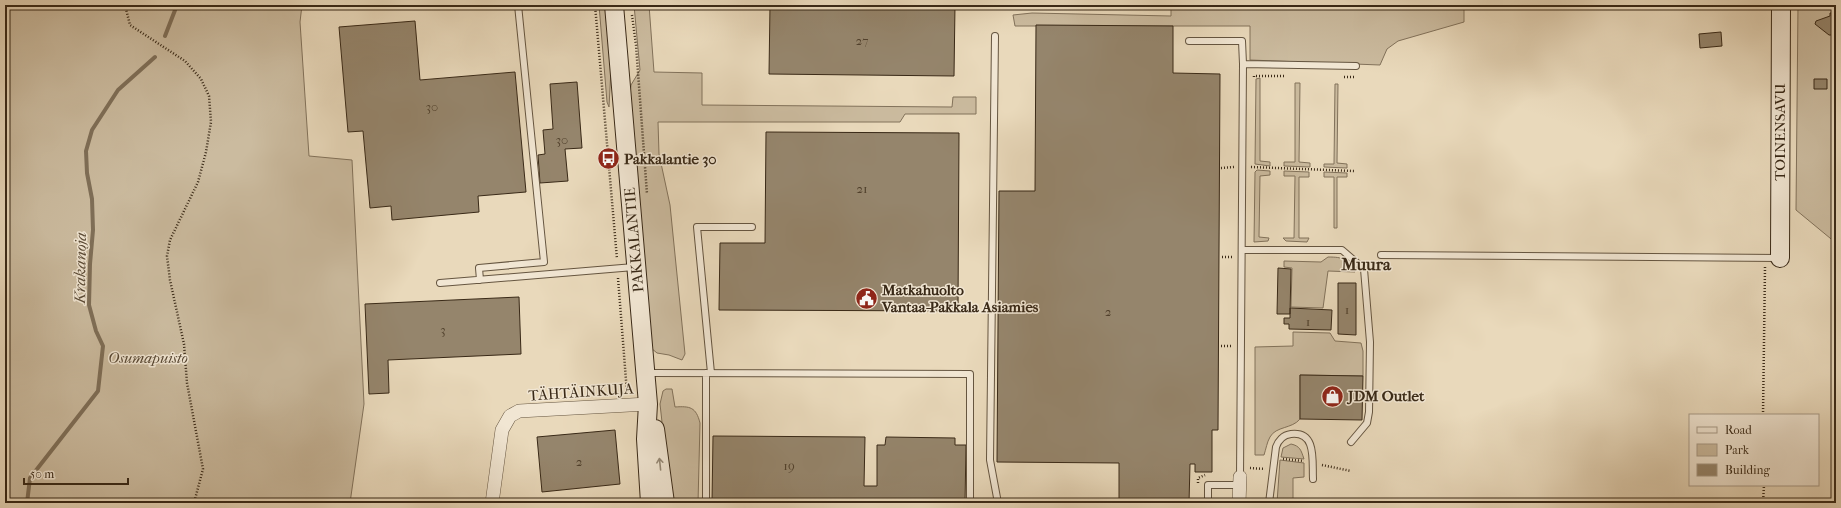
<svg xmlns="http://www.w3.org/2000/svg" width="1841" height="508" font-family="'IM FELL French Canon',serif">
<style>
.green{fill:#cbbb9f;stroke:#82725b}
.lines{fill:none;stroke-linecap:round;stroke-linejoin:round}
.stream{stroke:#7f6f58;stroke-width:4}
.building{fill:#95856c;stroke:#392917}
.lane-casing{stroke:#655540;stroke-width:8}
.street-casing{stroke:#655540;stroke-width:14}
.secondary-casing{stroke:#392917;stroke-width:20}
.path{stroke:#392917;stroke-width:2.5;stroke-dasharray:1 2;stroke-linecap:butt}
.lane{stroke:#f1e6d3;stroke-width:6}
.street{stroke:#f1e6d3;stroke-width:13}
.secondary{stroke:#f1e6d3;stroke-width:18}
.oneway{stroke:#958875}
.labels{text-anchor:middle;dominant-baseline:central;stroke-width:3;stroke-linejoin:round;paint-order:stroke}
.number-label{font-size:13px;fill:#50402c}
.street-label{font-size:15px;fill:#392917;stroke:#f1e6d3}
.poi-label{font-size:15px;font-weight:bold;fill:#392917;stroke:#f1e6d3;text-anchor:start}
.park-label{font-size:15px;font-style:italic;fill:#564632;stroke:#f1e6d3}
.water-label{font-size:16px;font-style:italic;fill:#5c4c37;stroke:#f1e6d3}
.quarter-label{font-size:17px;font-weight:bold;fill:#392917;stroke:#f1e6d3}
</style>
<rect width="100%" height="100%" fill="#e9d9bb"/>
<filter id="stains"><feTurbulence type="fractalNoise" baseFrequency=".005" numOctaves="4"/><feColorMatrix values="0 0 0 0 .2 0 0 0 0 .09 0 0 0 0 .02 0 0 0 .5 -.17"/></filter>
<radialGradient id="worn" r=".72"><stop offset=".6" stop-color="#630" stop-opacity="0"/><stop offset="1" stop-color="#630" stop-opacity=".3"/></radialGradient>
<!-- green -->
<path class="green" d="M5 5H302L300 22 309 156 352 160 364 404 350 503H5Z
M599 5H605L611 69 609 107 607 102Z
M634 5H649L654 72 702 73V105L952 107 953 97H976V114H905L900 122H658L659 154 670 205 685 354 682 360 669 355 657 353 651 348 630 94 631 85 640 70Z
M1171 5H1464V22L1398 41 1387 49 1380 65 1250 60V26H1015L1013 15 1032 13 1171 16Z
M1798 5H1836V243L1796 210Z
M1260 78V161L1270 162V166L1255 164 1256 79Z
M1295 83H1300L1299 162 1310 163V167L1284 166V162H1295Z
M1335 84H1338L1337 163 1347 164V168L1324 167V164H1334Z
M1257 170 1270 171V175L1260 176 1259 237 1269 238 1268 241 1254 242 1255 172Z
M1284 171 1309 172V177H1299V238H1309L1307 242 1286 241 1283 238H1294L1295 176H1284Z
M1324 172 1347 173V177H1337V228H1334V177H1324Z
M1328 257C1344 257 1346 259 1355 272L1328 271 1323 308 1291 307 1292 268 1284 267V261L1321 262Z
M1293 332 1330 333 1335 341 1361 343 1363 351V376L1300 375V419C1292 429 1276 426 1270 437 1267 442 1266 449 1264 455H1255V347L1293 346Z
M666 389H672L675 407C690 406 696 407 700 423L698 503H671L660 404 663 391Z
M1291 444C1300 446 1301 450 1304 459L1281 457 1283 448Z
M1280 460 1304 463V477L1293 478V503H1277Z"/>
<g class="lines">
<!-- stream -->
<path class="stream" d="M165 36 177 5
M27 503 30 478 98 391 103 346 96 331 89 305 90 264 93 230 92 199 87 173 86 151 92 130 118 90 155 57"/>
</g>
<!-- building -->
<path class="building" d="M770 5H955L954 76 769 74Z
M1067 5H1160V7Z
M1830 13H1832V35H1829L1815 24 1816 21 1830 16Z
M1832 13H1836V35H1832Z
M415 21 420 80 515 72 526 192 478 196 479 212 392 220 391 206 370 208 363 131 348 132 339 27Z
M1036 25 1173 26V73L1220 74 1218 430H1212V472H1195V464H1190L1189 503H1119V463L997 462 999 191H1035Z
M1721 32 1722 46 1700 48 1699 34Z
M1814 79H1827V89H1814Z
M577 82 582 148 565 149 568 181 540 183 538 155 545 154 543 130 553 129 550 84Z
M766 132 959 133 958 311 719 310 720 243H765Z
M1278 268 1291 269 1290 314H1277Z
M1338 283H1356V335L1338 334Z
M519 297 521 354 388 360 389 393 369 394 365 304Z
M1290 308 1332 310 1331 330 1289 329V324H1284V318H1290Z
M1300 375 1363 376 1362 420 1300 419Z
M615 430 620 484 542 492 537 437Z
M713 436 865 437 864 486H877V445H885L886 437 955 438V445H966L965 503H712Z"/>
<g class="lines">
<defs>
<path id="lane" d="M995 36 990 460 998 503
M1189 41H1242L1243 64 1240 477
M1243 64 1356 66
M1242 250H1342L1364 269 1370 342 1369 412 1367 423 1351 442
M1381 255 1779 258
M480 280 479 268 544 262 518 5
M440 283 634 267
M647 373 970 374V503
M711 373 697 227H752
M706 503V373
M1208 503V485H1240
M1269 503 1276 447C1278 441 1283 435 1291 434 1317 431 1312 461 1313 479"/>
<path id="street" d="M492 503 502 430 510 416 519 411 648 404
M1239 503 1240 477"/>
<path id="secondary" d="M614 5 648 404 646 439 650 503
M1780 258 1781 5
M655 429 665 503"/>
</defs>
<!-- lane casing -->
<use href="#lane" class="lane-casing"/>
<!-- street casing -->
<use href="#street" class="street-casing"/>
<!-- secondary casing -->
<use href="#secondary" class="secondary-casing"/>
<!-- path -->
<path class="path" d="M125 5 130 25 185 61 201 79 209 96 211 122 206 152 198 182 170 240 167 256 170 280 184 344 187 383 203 469 194 503
M595 5 617 259
M632 15 636 45 647 194
M1254 77V76H1285
M1344 77H1356
M1251 167 1354 171
M1221 168 1234 167
M1222 257H1233
M618 278 627 393
M1221 346H1232
M1763 415 1765 267
M1283 459 1304 461
M1322 465 1351 471
M1250 468 1265 469
M1198 483V478L1205 475
M1763 503 1764 485"/>
<!-- lane -->
<use href="#lane" class="lane"/>
<!-- street -->
<use href="#street" class="street"/>
<!-- secondary -->
<use href="#secondary" class="secondary"/>
</g>
<!-- one-way arrows -->
<defs><path id="oneway-shaft" d="M-6 0H5M1.5-3L5.5 0L1.5 3" fill="none" stroke-width="1.6" stroke-linecap="round" stroke-linejoin="round"/></defs>
<use class="oneway" href="#oneway-shaft" transform="translate(660 464) rotate(-96)"/>
<!-- icons -->
<defs>
<symbol id="bus-disc" viewBox="-11 -11 22 22"><circle r="9.5" fill="#8f2418" stroke="#f1e6d3"/><path d="M-5-6H5V4H4V6H2V4H-2V6H-4V4H-5ZM-3.5-4V0h7V-4ZM-3.5 1.2v1.5H-2V1.2ZM2 1.2v1.5H3.5V1.2Z" fill="#fff"/></symbol>
<symbol id="civic-disc" viewBox="-11 -11 22 22"><circle r="9.5" fill="#8f2418" stroke="#f1e6d3"/><path d="M-.6-6.5H3V-4.5H.6V-3L4-1V1h2V6H-6V1h2V-1L-.6-3ZM-1.2 2.5V6h2.4V2.5Z" fill="#fff"/></symbol>
<symbol id="shop-disc" viewBox="-11 -11 22 22"><circle r="9.5" fill="#8f2418" stroke="#f1e6d3"/><path d="M-5-2.5h2.3a2.7 3.5 0 0 1 5.4 0H5L5.5 6h-11ZM-1.5-2.5h3a1.5 2.3 0 0 0-3 0Z" fill="#fff"/></symbol>
</defs>
<g fill-rule="evenodd">
<use href="#bus-disc" x="596" y="146" width="25" height="25"/>
<use href="#civic-disc" x="854" y="286" width="25" height="25"/>
<use href="#shop-disc" x="1320" y="384" width="25" height="25"/>
</g>
<g class="labels">
<!-- number labels -->
<g class="number-label">
<text x="862" y="40">27</text>
<text x="432" y="106">30</text>
<text x="562" y="139">30</text>
<text x="862" y="188">21</text>
<text x="1347" y="309">1</text>
<text x="1108" y="311">2</text>
<text x="1308" y="321">1</text>
<text x="443" y="329">3</text>
<text x="579" y="461">2</text>
<text x="789" y="465">19</text>
</g>
<!-- street labels -->
<g class="street-label">
<text transform="translate(1780 132) rotate(-90)">TOINENSAVU</text>
<text transform="translate(634 240) rotate(-95)">PAKKALANTIE</text>
<text transform="translate(581 392) rotate(-4)">TÄHTÄINKUJA</text>
</g>
<!-- poi labels -->
<g class="poi-label">
<text x="624" y="159">Pakkalantie 30</text>
<text x="882" y="290">Matkahuolto<tspan x="882" dy="17">Vantaa-Pakkala Asiamies</tspan></text>
<text x="1348" y="396">JDM Outlet</text>
</g>
<!-- park labels -->
<g class="park-label">
<text x="148" y="358">Osumapuisto</text>
</g>
<!-- water labels -->
<g class="water-label">
<text transform="translate(80 268) rotate(-89)">Krakanoja</text>
</g>
<!-- quarter labels -->
<g class="quarter-label">
<text x="1366" y="264">Muura</text>
</g>
</g>
<!-- margin -->
<rect width="1841" height="508" fill="none" stroke="#e9d9bb" stroke-width="20"/>
<rect x="6" y="6" width="1829" height="496" fill="none" stroke="#392917" stroke-width="2"/>
<rect x="10" y="10" width="1821" height="488" fill="none" stroke="#392917"/>
<!-- legend -->
<rect x="1689" y="414" width="130" height="72" fill="#f1e6d3" stroke="#a79a88"/>
<rect x="1697" y="427" width="20" height="6" fill="#f1e6d3" stroke="#a79a88"/>
<text x="1725" y="434" font-size="12" fill="#392917">Road</text>
<rect x="1697" y="444" width="20" height="12" fill="#cbbb9f" stroke="#a79a88"/>
<text x="1725" y="454" font-size="12" fill="#392917">Park</text>
<rect x="1697" y="464" width="20" height="12" fill="#95856c" stroke="#a79a88"/>
<text x="1725" y="474" font-size="12" fill="#392917">Building</text>
<!-- scale -->
<path d="M24 478v6h104v-6" fill="none" stroke="#392917" stroke-width="2"/>
<text x="30" y="478" font-size="12" fill="#392917" stroke="#f1e6d3" stroke-width="3" paint-order="stroke">50 m</text>
<rect width="100%" height="100%" filter="url(#stains)"/>
<rect width="100%" height="100%" fill="url(#worn)"/>
</svg>
